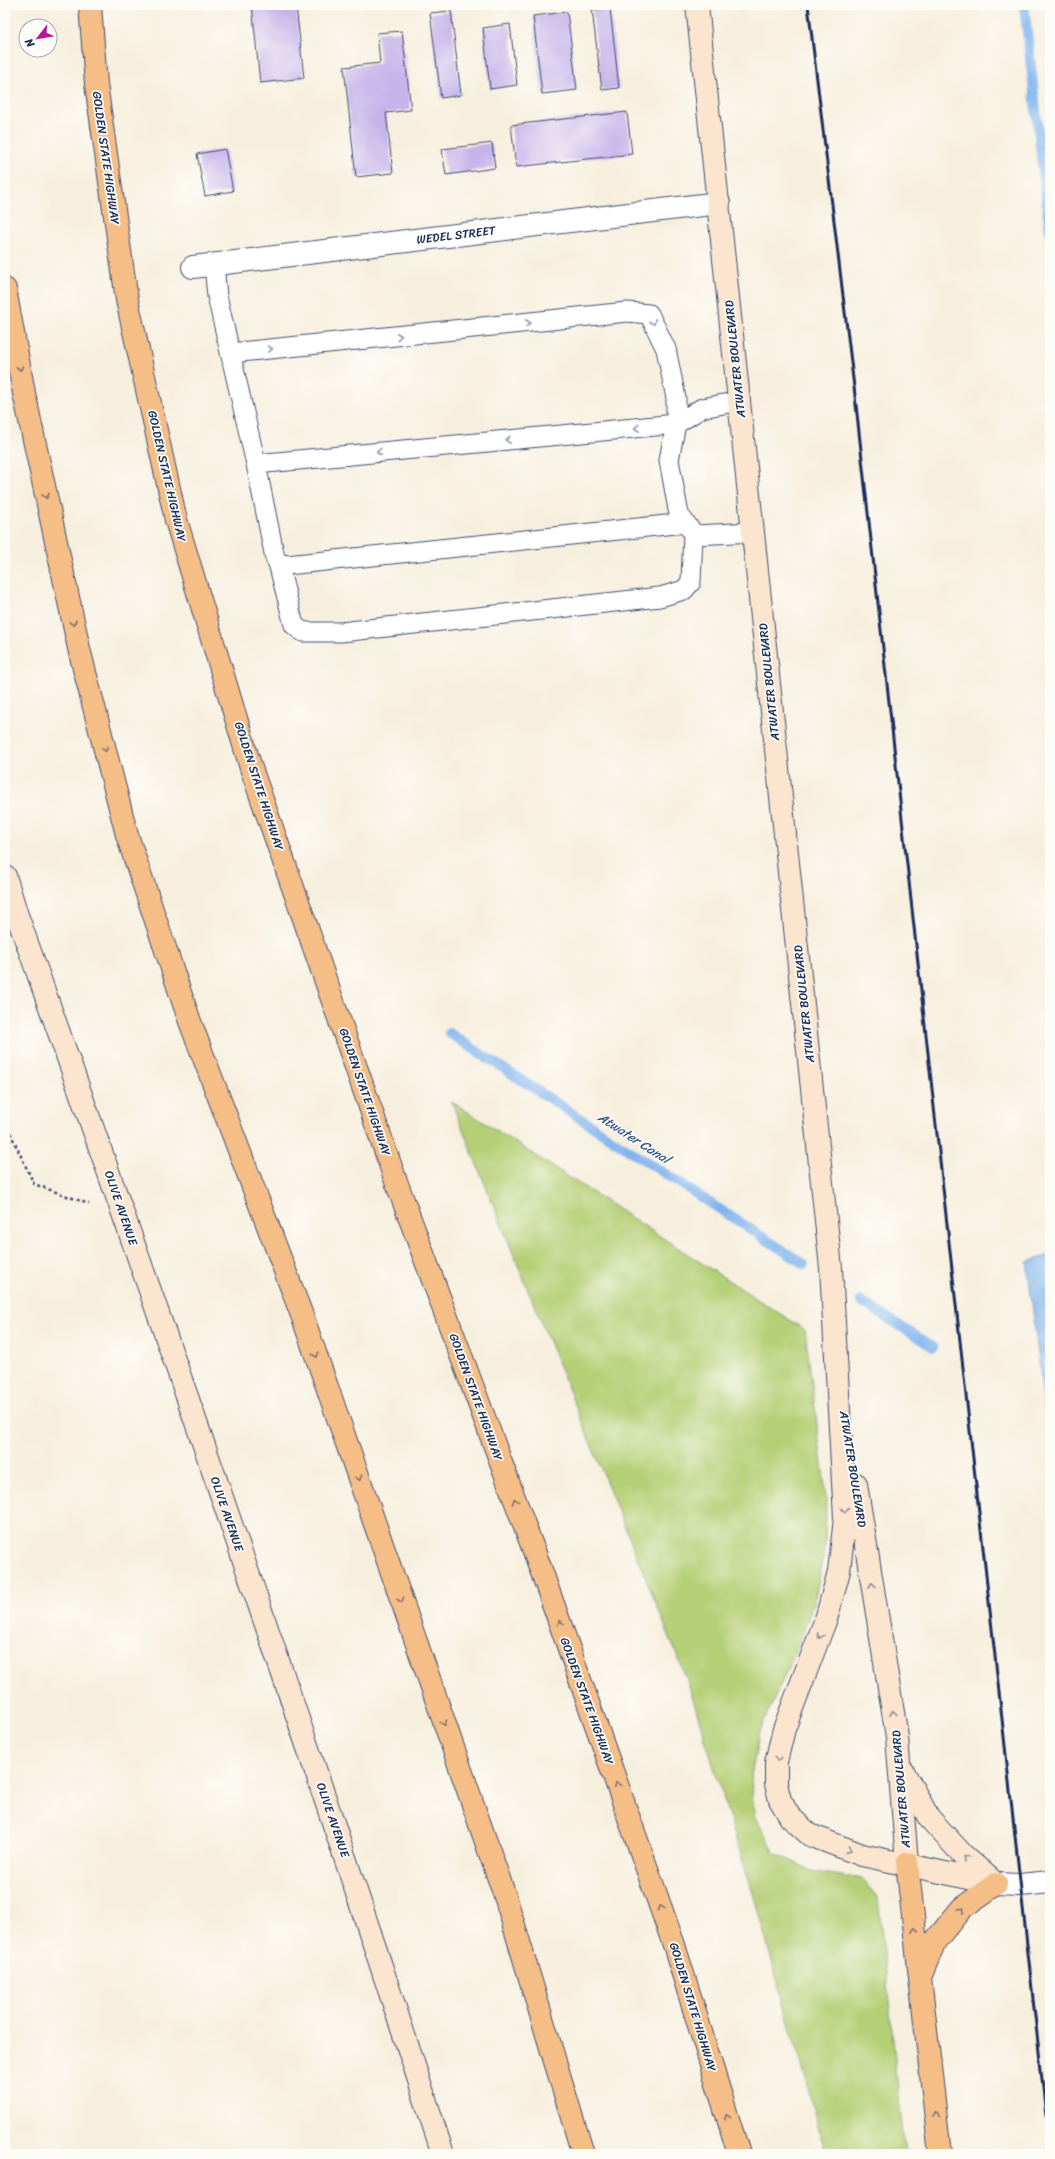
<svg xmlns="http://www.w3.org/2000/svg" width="1055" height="2159" font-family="Sriracha,sans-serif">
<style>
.green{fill:#b4cf75;stroke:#687f6a}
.water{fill:#7fb3ed;stroke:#4d71a6}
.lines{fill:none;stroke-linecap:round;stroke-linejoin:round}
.stream{stroke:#7fb3ed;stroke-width:10}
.building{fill:#c5b3ea}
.lane-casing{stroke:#3c4c71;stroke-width:21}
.street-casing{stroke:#3c4c71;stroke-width:24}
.secondary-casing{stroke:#3c4c71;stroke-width:24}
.highway-casing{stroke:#3c4c71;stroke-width:24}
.path{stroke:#3c4c71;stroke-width:2.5;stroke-dasharray:3 3;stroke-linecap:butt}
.lane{stroke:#fff;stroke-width:19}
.street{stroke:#fff;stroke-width:22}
.secondary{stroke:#fbe5cf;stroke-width:22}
.highway{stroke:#f6be87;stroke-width:22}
.rail{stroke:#1b2f5e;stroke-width:3}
.oneway{stroke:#8d97ae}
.oneway2{stroke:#7e6f70}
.oneway3{stroke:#8b8a96}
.labels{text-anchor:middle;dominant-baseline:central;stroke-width:3.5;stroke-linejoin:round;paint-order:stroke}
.street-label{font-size:12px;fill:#1b2f5e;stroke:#fdfcf7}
.water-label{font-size:13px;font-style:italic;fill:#395789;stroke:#fdfcf7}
</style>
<rect width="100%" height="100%" fill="#fdfcf7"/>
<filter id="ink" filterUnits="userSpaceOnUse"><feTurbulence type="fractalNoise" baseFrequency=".025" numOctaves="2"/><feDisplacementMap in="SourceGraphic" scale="8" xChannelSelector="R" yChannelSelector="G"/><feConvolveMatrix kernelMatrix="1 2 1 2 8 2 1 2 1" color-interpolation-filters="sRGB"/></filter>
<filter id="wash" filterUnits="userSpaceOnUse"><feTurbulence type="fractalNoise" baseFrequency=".012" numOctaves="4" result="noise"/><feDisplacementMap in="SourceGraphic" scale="16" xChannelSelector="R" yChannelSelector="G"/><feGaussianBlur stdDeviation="0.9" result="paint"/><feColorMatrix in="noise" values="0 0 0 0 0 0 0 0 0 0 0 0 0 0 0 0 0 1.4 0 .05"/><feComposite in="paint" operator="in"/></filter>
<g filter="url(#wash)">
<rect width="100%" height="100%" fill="#f7efde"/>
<!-- green -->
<path class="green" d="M451 1101 805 1330 826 1496 825 1551 814 1603 798 1646 760 1731 751 1775 754 1814 774 1853 815 1872 862 1879 878 1898 905 2154H826L754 1897 686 1677Z"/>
<!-- water -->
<path class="water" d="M1050 1255V1455L1027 1262Z"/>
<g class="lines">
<!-- stream -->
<path class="stream" d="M1024 5 1050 232
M449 1033 804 1264
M861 1301 933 1347"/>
</g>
<g id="blocks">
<!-- building -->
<path class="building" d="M252 5H296L304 78 260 83Z
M610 8 619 88 602 90 592 10Z
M451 11 461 95 441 98 430 13Z
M567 12 577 90 542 94 533 16Z
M510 24 517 85 490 89 483 28Z
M402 31 411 110 386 113 393 173 356 177 344 67 380 63 377 33Z
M627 112 632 154 516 167 511 125Z
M492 143 495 168 446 175 442 149Z
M225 149 233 191 205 196 197 154Z"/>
</g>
</g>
<g filter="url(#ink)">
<use href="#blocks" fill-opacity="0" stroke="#3c4c71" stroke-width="1"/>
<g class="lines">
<defs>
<path id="lane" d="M214 265 217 296 256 464 275 558 278 563 294 625 303 632H341L660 597 684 590 691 582 693 534
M231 353 627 312 649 314 666 349 676 398V424L256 464
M740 401 702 408 676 424 669 460 679 515 695 535 754 532
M278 563 287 565 685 523"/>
<path id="street" d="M193 267 719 203
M996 1884 1020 1885 1050 1882"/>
<path id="secondary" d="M697 5 831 1268 845 1518 839 1571 827 1616 784 1729 776 1762V1784L780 1800 790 1817 810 1835 862 1855 996 1884
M5 876 17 915C164 1326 308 1739 443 2154
M856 1484 897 1737 907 1863
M903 1771 929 1818 963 1855 995 1883"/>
<path id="highway" d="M90 5 96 84 127 300 176 520 251 768 397 1184 540 1567 674 1945 739 2154
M5 289 24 393 80 653 127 835 189 1019 303 1318 506 1899 583 2154
M907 1863 940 2154
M921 1975 935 1941 962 1908 996 1884"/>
</defs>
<!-- lane casing -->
<use href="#lane" class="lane-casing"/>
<!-- street casing -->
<use href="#street" class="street-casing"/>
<!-- secondary casing -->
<use href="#secondary" class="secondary-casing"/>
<!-- highway casing -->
<use href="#highway" class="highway-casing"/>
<!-- path -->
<path class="path" d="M5 1122 34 1184 89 1204"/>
<!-- lane -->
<use href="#lane" class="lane"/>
<!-- street -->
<use href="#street" class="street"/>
<!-- secondary -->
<use href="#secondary" class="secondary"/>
<!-- highway -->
<use href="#highway" class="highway"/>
<!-- rail -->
<path class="rail" d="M808 5 854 387 1050 2151"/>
</g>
<!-- one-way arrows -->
<defs><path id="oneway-chevron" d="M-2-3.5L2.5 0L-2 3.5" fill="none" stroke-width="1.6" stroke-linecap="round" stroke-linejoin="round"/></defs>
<g class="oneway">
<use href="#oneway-chevron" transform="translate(653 322) rotate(64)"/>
<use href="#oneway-chevron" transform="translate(528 323) rotate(-6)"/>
<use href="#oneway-chevron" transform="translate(399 336) rotate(-6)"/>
<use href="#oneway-chevron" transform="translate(270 349) rotate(-6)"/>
<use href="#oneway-chevron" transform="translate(637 428) rotate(175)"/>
<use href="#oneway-chevron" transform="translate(508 440) rotate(175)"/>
<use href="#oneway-chevron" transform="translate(379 452) rotate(175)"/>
</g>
<g class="oneway2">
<use href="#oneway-chevron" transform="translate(20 368) rotate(79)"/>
<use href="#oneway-chevron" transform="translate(46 496) rotate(78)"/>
<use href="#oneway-chevron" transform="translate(73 623) rotate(78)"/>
<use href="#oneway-chevron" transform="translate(105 749) rotate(75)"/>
<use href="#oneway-chevron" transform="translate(316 1355) rotate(71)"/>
<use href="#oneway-chevron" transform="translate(359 1478) rotate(71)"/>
<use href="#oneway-chevron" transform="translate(515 1501) rotate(-110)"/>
<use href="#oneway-chevron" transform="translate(401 1600) rotate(71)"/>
<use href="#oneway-chevron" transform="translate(560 1623) rotate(-110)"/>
<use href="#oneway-chevron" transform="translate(444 1723) rotate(71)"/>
<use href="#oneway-chevron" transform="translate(617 1785) rotate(-110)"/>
<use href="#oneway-chevron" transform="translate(661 1908) rotate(-110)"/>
<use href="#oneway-chevron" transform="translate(962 1910) rotate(-45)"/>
<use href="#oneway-chevron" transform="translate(915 1930) rotate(-97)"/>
<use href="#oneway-chevron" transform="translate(936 2115) rotate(-96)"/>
<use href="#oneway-chevron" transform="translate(727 2117) rotate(-107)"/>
</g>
<g class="oneway3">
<use href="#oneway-chevron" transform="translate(845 1510) rotate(86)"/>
<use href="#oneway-chevron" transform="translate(872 1585) rotate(-99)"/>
<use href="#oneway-chevron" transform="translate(820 1636) rotate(111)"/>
<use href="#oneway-chevron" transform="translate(893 1713) rotate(-99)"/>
<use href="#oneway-chevron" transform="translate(778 1759) rotate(100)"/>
<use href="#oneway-chevron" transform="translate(849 1850) rotate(20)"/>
<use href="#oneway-chevron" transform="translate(966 1858) rotate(-137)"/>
</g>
</g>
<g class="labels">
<!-- street labels -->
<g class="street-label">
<text transform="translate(106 158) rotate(82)">GOLDEN STATE HIGHWAY</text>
<text transform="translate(456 235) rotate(-7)">WEDEL STREET</text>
<text transform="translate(735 359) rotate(-96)">ATWATER BOULEVARD</text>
<text transform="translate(167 476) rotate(77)">GOLDEN STATE HIGHWAY</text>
<text transform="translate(769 682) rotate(-96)">ATWATER BOULEVARD</text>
<text transform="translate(259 786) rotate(72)">GOLDEN STATE HIGHWAY</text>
<text transform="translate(804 1004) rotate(-96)">ATWATER BOULEVARD</text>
<text transform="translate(365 1092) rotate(71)">GOLDEN STATE HIGHWAY</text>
<text transform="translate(121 1208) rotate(71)">OLIVE AVENUE</text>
<text transform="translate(476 1397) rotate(70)">GOLDEN STATE HIGHWAY</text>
<text transform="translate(853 1469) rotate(81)">ATWATER BOULEVARD</text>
<text transform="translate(227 1514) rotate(71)">OLIVE AVENUE</text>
<text transform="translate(587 1701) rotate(70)">GOLDEN STATE HIGHWAY</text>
<text transform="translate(901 1789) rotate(-95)">ATWATER BOULEVARD</text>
<text transform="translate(333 1820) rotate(71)">OLIVE AVENUE</text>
<text transform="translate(693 2007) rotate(73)">GOLDEN STATE HIGHWAY</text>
</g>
<!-- water labels -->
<g class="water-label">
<text transform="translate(634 1138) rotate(33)">Atwater Canal</text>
</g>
</g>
<!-- margin -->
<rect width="1055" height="2159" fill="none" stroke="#fdfcf7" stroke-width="20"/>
<!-- north arrow -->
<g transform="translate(38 38) rotate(239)"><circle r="19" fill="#fdfcf7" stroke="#a3aaba"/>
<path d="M0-3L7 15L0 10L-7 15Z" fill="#b5179e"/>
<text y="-6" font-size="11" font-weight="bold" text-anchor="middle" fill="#1b2f5e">N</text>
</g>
</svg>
